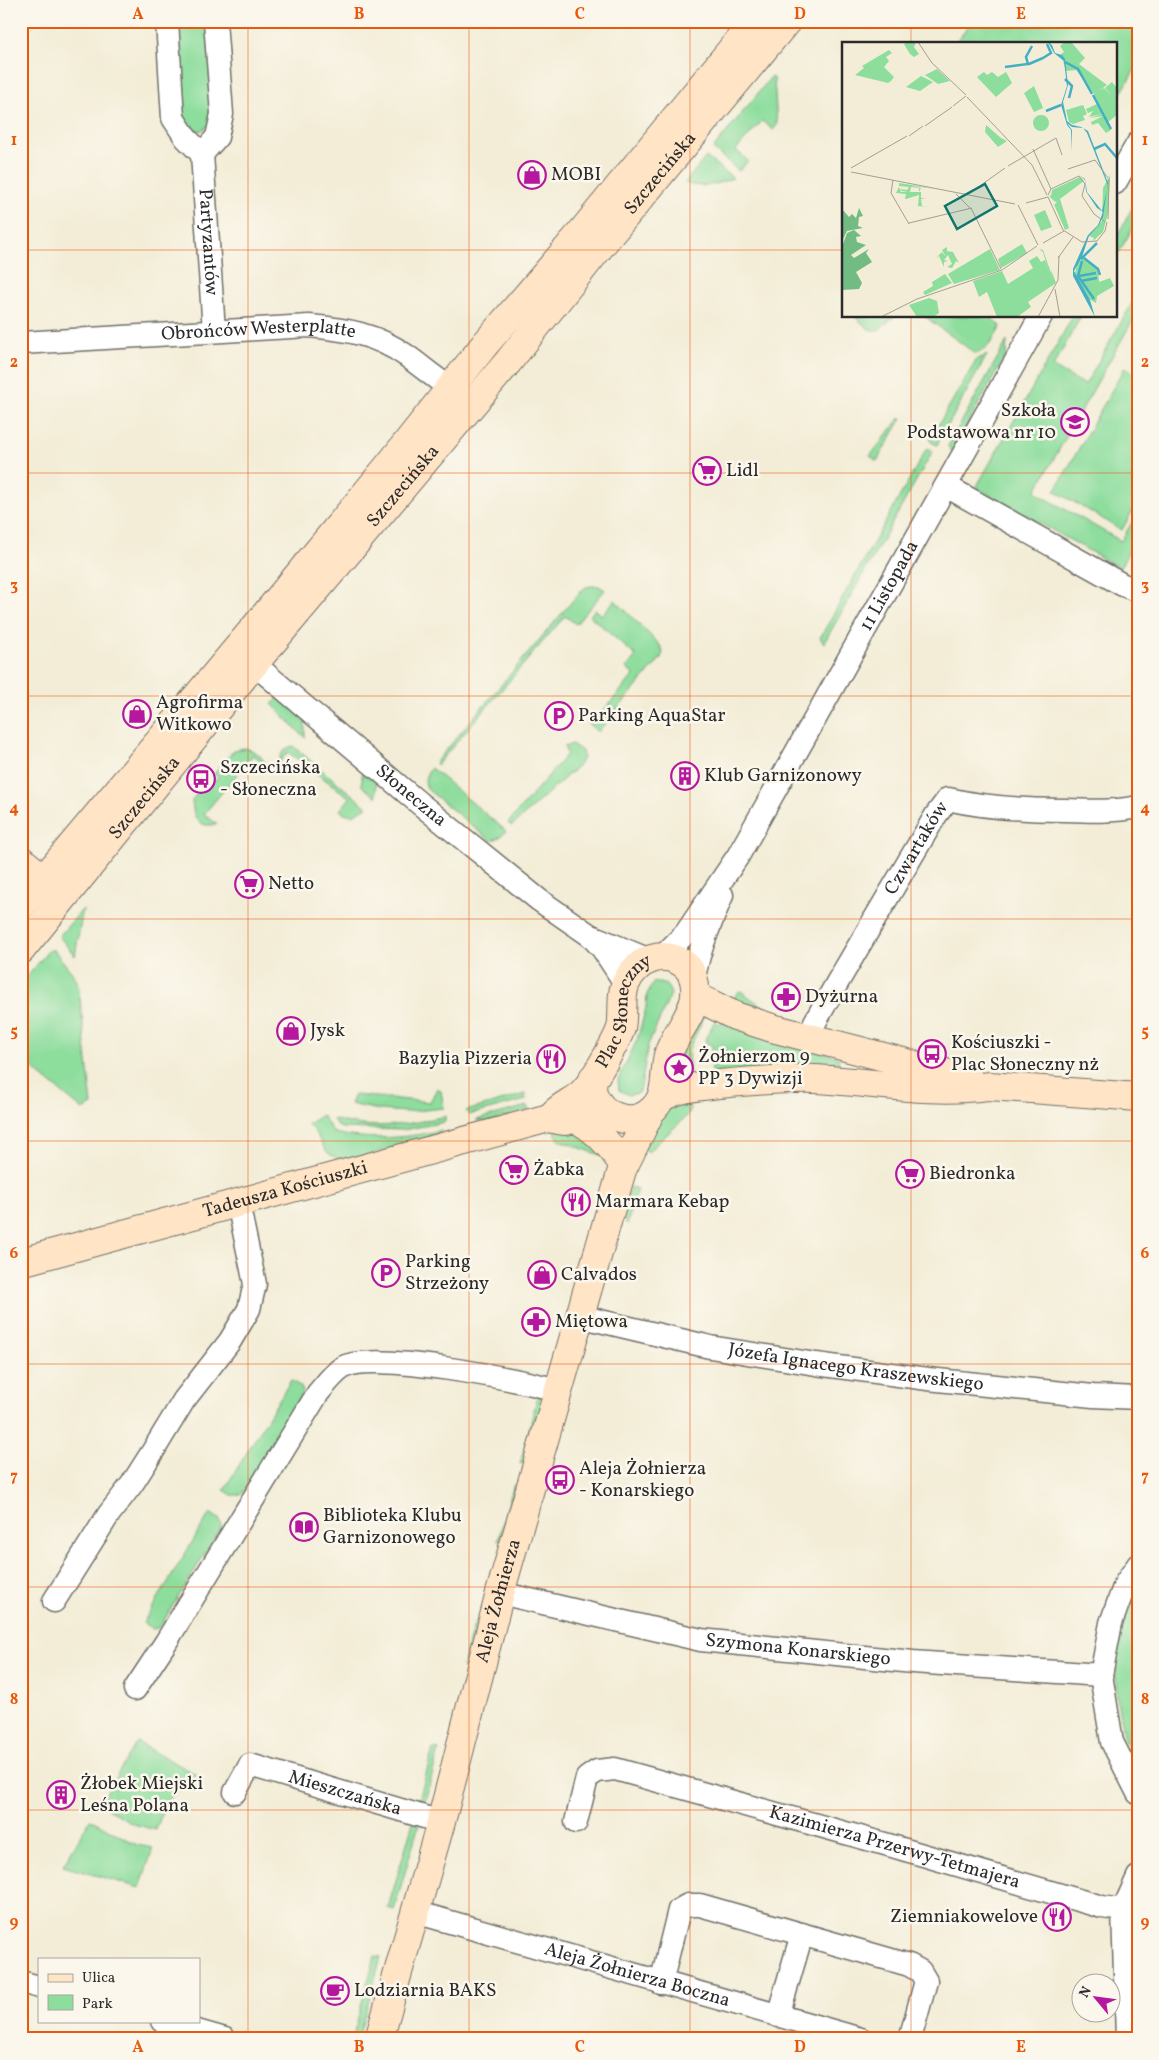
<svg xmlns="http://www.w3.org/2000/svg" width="1159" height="2060" font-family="Vollkorn,serif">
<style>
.green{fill:#8ddd9d;stroke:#5c8464}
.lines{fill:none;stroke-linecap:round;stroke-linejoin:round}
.street-casing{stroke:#716f67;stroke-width:25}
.secondary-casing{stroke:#716f67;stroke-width:30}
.street{stroke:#fff;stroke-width:22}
.secondary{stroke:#ffe4c6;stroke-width:28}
.grid{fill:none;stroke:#e8590c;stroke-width:1;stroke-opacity:0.55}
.labels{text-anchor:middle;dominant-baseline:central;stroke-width:5;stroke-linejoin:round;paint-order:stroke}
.street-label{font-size:19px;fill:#2b2b2b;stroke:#fbf7ec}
.poi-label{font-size:19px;fill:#2b2b2b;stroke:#fbf7ec;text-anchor:start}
.inset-river{fill:none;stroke:#44aec3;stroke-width:2.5}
.inset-road{fill:none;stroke:#a39f92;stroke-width:1}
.view{fill:#0f766e;fill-opacity:0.15;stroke:#0f766e;stroke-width:2.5}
.inset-edge{fill:none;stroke:#2b2b2b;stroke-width:2.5}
.neatline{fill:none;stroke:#e8590c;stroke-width:2}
.grid-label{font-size:16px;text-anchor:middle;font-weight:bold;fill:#e8590c}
</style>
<rect width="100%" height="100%" fill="#fbf7ec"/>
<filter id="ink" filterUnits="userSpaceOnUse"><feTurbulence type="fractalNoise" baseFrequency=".02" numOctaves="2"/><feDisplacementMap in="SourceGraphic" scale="10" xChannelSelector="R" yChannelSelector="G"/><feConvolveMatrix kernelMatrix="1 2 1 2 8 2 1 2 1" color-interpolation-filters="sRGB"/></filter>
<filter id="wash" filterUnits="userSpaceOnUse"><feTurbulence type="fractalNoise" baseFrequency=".0096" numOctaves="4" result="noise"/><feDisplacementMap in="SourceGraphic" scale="20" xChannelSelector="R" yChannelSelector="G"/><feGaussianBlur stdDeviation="1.12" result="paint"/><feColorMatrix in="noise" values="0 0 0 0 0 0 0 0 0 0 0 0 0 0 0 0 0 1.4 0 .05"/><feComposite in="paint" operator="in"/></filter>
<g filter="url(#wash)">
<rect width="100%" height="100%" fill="#f3edd7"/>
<!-- green -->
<path class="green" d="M176 21H208L214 123 200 131 194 130 183 117Z
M972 21H1138V64L1115 104V44H955Z
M771 77 774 78 777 125 773 130 762 121 736 150 748 161 739 171 713 149Z
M706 157 733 178C717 184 701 189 685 183Z
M1137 199 1138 219 1119 252 1115 250V240Z
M1138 293V311L1036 490 1040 495 1121 541 1138 512V534L1120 568 979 489 977 486 1073 316H1081L1053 367 1085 385Z
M854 316H895L878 330H870Z
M924 316H988L1000 325V328C993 340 989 349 976 354Z
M1007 341 1006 355 952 452 948 446Z
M987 355 937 445 931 442 930 439 977 359Z
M1125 367 1138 375V501L1122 530 1055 491Z
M901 417 902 418 877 461 870 456Z
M927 448 933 451 824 643 820 638Z
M592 586H599L605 590 576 624 565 616 437 765 435 763 580 592 586 587Z
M615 600 660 645 663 652 661 658 598 732 589 724 590 716 598 717 634 675 626 668 636 656 590 616 595 609 602 615Z
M278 698 305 720V738L272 704Z
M572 744 582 751 583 757 580 764 512 826 508 823 567 754 564 747Z
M293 746 294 747 367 807 353 815 343 813 340 810 350 798 288 752 278 764C280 755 283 748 293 746Z
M245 748C255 751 262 755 266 765L253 755 204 814 217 824C197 829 193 816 192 800L206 783 210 786 218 777 214 774 234 750Z
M362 767 376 782V797L362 786Z
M431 768 506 831 500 837 491 841 428 790C423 781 425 775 431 768Z
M83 909 75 956 59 936Z
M49 950H54L76 978 79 990 92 1105 83 1110 21 1059V984Z
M654 982C663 981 668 985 671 994L648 1045 641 1087 638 1093 629 1095 619 1090 618 1080 637 1040 646 1008 647 994Z
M741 991 763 1007 803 1024 731 1004 737 993Z
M707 1011 688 1051 690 1080H679L673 1070 683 1040Z
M724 1018 839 1058 837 1068 712 1076V1045L706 1043 705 1041 714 1022 721 1024Z
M437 1088 441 1091 444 1108 406 1112 379 1110 350 1104 354 1095 430 1102Z
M525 1094 526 1100 469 1115 466 1111Z
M689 1097 690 1113 648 1152 644 1148 664 1111Z
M527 1106 529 1110 487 1122 476 1120Z
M322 1115 334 1133C369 1141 408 1138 442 1130L436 1136 350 1160C321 1160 325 1141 308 1124Z
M445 1116V1122L403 1130 342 1128 337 1126 333 1119C369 1131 409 1125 445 1116Z
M572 1129 605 1157 559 1140 554 1130Z
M630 1187 637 1189 627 1224 622 1216Z
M291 1380 301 1387 303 1392 245 1490 239 1495H232L224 1490Z
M539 1392 543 1402 525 1463 520 1464Z
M514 1484 518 1488 504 1539 498 1540Z
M210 1513 219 1519 222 1526 160 1627 153 1629 143 1623Z
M1138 1592V1773C1112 1719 1106 1646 1138 1592Z
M474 1624 480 1626 469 1665 462 1668Z
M137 1742 197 1775 166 1801 156 1830 133 1824 100 1803Z
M433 1749 439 1750 423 1808 417 1807Z
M90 1819 137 1845 153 1848 140 1888 63 1866Z
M413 1822 419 1824 394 1910 388 1908Z
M375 1956 381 1957 358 2039H352Z"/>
</g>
<g filter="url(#ink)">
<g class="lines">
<defs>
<g id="street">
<path id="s1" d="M167 21 173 118 186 138 202 154 214 331"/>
<path d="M202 154 217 137 222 114 215 21"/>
<path d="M1115 183 1138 143"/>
<path id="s2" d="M21 343 309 326C345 329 376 334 407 356 425 369 443 385 463 396"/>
<path d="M946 486 1123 585 1138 591"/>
<path id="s3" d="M241 653 419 803 539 900 591 936 602 948 625 983"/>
<path d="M594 937 647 959"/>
<path id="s4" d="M663 956 686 933 738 856 1041 316"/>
<path d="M694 979C698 950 711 923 722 895"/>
<path id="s5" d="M810 1039 815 1022 837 983 936 815 948 799C986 808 1025 810 1064 810 1089 811 1113 812 1138 807"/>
<path id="s6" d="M579 1316 710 1347 816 1364 928 1379 1093 1396 1138 1398"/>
<path d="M1138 1565 1125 1584 1111 1623 1101 1675 1112 1742 1138 1793"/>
<path id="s7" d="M500 1593 701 1640 913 1662 1101 1675"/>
<path d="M54 1601 109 1514 132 1484 153 1451 184 1400 230 1341 249 1309 255 1284 238 1203"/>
<path d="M135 1689 166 1642 318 1393C325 1385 333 1374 342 1368 369 1349 522 1381 558 1390"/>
<path id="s8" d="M235 1792 250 1765 441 1822"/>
<path id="s9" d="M576 1822 587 1778 597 1771 615 1769 885 1844 1102 1907 1123 1910"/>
<path id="s10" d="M415 1912 861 2039"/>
<path d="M21 1982 39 1987"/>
<path d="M661 1983 679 1910 688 1905H700L909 1965 920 1971 926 1981 910 2039"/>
<path d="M778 2016 802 1934"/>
<path d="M162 2021 225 2039"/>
<path d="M1127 2039 1123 1910 1138 1877"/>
</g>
<g id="secondary">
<path d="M21 860 44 879 49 897"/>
<path d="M21 906 261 620 390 464 486 343 580 234 755 21"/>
<path id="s11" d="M21 950 254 664 508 362 603 243 787 21"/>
<path d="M695 996 735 1016 772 1028 969 1079"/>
<path d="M661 1098C678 1087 700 1087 720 1084 752 1081 783 1078 815 1079 873 1082 931 1094 989 1086L1138 1097"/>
<path id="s12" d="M550 1118C559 1105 575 1102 585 1090 593 1081 600 1068 606 1058 611 1049 618 1038 621 1028 624 1014 620 995 626 983 636 960 664 948 685 965 694 972 696 986 695 997 692 1017 674 1035 668 1055 663 1075 669 1096 651 1111 632 1128 601 1117 593 1093 591 1089 593 1083 593 1078"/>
<path d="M577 1119C595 1129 608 1142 620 1160"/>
<path id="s13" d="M21 1262 545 1119C552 1117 558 1121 565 1121 579 1119 593 1110 607 1114"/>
<path id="s14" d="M379 2039 441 1822 500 1593 622 1170 651 1111"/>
</g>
</defs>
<!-- street casing -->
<use href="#street" class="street-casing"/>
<!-- secondary casing -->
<use href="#secondary" class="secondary-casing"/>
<!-- street -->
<use href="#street" class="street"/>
<!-- secondary -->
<use href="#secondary" class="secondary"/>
</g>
</g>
<!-- grid -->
<path class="grid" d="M248 21V2039M469 21V2039M690 21V2039M911 21V44M21 250H843M1115 250H1138M911 316V2039M21 473H1138M21 696H1138M21 919H1138M21 1141H1138M21 1364H1138M21 1587H1138M21 1810H1138"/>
<!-- icons -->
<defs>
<symbol id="shop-ring" viewBox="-11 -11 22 22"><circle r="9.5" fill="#fbf7ec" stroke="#b5179e" stroke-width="1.5"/><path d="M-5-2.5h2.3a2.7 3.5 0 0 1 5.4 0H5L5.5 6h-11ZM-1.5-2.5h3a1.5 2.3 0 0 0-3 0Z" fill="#b5179e"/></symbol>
<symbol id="school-ring" viewBox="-11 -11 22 22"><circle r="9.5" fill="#fbf7ec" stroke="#b5179e" stroke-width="1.5"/><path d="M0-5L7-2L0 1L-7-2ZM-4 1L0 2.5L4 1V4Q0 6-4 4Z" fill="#b5179e"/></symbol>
<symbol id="supermarket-ring" viewBox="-11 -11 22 22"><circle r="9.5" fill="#fbf7ec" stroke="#b5179e" stroke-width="1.5"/><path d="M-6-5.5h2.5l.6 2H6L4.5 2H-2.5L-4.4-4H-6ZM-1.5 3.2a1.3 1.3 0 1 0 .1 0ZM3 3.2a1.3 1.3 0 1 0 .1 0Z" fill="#b5179e"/></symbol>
<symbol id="parking-ring" viewBox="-11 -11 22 22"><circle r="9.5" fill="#fbf7ec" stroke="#b5179e" stroke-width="1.5"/><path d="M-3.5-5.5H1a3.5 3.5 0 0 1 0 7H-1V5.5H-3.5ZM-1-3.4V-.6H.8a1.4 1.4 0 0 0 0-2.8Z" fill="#b5179e"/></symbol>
<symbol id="building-ring" viewBox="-11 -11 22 22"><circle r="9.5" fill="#fbf7ec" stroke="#b5179e" stroke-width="1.5"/><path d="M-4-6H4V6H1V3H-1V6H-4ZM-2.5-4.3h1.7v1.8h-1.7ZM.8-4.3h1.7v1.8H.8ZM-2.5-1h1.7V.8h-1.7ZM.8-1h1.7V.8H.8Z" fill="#b5179e"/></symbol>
<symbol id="bus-ring" viewBox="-11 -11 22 22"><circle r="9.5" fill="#fbf7ec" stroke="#b5179e" stroke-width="1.5"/><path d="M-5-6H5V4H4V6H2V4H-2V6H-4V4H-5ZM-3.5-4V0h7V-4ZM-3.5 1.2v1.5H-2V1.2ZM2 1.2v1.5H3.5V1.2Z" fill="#b5179e"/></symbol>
<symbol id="pharmacy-ring" viewBox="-11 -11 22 22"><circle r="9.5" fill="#fbf7ec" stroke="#b5179e" stroke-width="1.5"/><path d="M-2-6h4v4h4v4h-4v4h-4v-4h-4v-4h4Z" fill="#b5179e"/></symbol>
<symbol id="restaurant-ring" viewBox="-11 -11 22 22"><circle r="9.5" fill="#fbf7ec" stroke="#b5179e" stroke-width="1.5"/><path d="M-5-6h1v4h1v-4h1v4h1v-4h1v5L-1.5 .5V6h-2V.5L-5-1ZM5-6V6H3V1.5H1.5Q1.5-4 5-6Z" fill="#b5179e"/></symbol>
<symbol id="sight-ring" viewBox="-11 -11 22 22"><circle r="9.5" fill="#fbf7ec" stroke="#b5179e" stroke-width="1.5"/><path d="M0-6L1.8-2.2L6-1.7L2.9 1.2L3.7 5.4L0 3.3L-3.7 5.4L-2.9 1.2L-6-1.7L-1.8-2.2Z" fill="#b5179e"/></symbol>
<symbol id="library-ring" viewBox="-11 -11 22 22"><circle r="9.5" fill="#fbf7ec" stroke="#b5179e" stroke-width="1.5"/><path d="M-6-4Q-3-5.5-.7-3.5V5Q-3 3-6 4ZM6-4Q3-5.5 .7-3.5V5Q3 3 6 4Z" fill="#b5179e"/></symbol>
<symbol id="cafe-ring" viewBox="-11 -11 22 22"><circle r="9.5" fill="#fbf7ec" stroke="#b5179e" stroke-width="1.5"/><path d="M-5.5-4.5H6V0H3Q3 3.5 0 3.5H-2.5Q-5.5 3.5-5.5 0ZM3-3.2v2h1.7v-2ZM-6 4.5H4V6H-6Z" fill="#b5179e"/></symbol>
</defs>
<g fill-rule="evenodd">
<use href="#shop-ring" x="516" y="159" width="32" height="32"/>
<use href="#school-ring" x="1059" y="406" width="32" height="32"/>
<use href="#supermarket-ring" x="691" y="455" width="32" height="32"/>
<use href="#shop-ring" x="121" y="698" width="32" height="32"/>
<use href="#parking-ring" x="543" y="700" width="32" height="32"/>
<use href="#building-ring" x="669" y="760" width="32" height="32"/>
<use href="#bus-ring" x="185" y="763" width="32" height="32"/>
<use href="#supermarket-ring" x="233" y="868" width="32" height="32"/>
<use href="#pharmacy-ring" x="770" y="981" width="32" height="32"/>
<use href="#shop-ring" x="275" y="1015" width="32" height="32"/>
<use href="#bus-ring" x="916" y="1038" width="32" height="32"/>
<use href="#restaurant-ring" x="535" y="1043" width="32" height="32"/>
<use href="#sight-ring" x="663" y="1052" width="32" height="32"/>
<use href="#supermarket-ring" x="498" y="1154" width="32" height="32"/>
<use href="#supermarket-ring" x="894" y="1158" width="32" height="32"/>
<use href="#restaurant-ring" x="560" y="1186" width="32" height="32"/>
<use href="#parking-ring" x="370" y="1257" width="32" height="32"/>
<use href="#shop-ring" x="526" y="1259" width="32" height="32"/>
<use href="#pharmacy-ring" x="520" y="1306" width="32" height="32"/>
<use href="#bus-ring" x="544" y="1464" width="32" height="32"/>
<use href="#library-ring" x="288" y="1511" width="32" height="32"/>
<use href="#building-ring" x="45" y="1779" width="32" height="32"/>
<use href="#restaurant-ring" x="1041" y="1901" width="32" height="32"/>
<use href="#cafe-ring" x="319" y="1975" width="32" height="32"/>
</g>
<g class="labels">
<!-- street labels -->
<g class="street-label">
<text stroke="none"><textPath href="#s11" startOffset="1006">Szczecińska</textPath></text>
<text stroke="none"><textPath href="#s1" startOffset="232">Partyzantów</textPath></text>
<text stroke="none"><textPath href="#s2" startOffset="238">Obrońców Westerplatte</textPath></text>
<text stroke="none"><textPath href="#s11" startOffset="601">Szczecińska</textPath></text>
<text stroke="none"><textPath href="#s4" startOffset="435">11 Listopada</textPath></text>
<text stroke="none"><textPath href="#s3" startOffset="222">Słoneczna</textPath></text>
<text stroke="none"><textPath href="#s11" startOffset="196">Szczecińska</textPath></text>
<text stroke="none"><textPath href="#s5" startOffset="219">Czwartaków</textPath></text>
<text stroke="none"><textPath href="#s12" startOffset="135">Plac Słoneczny</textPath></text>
<text stroke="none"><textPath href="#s13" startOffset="274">Tadeusza Kościuszki</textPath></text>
<text stroke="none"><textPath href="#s6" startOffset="282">Józefa Ignacego Kraszewskiego</textPath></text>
<text stroke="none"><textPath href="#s14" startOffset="454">Aleja Żołnierza</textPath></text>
<text stroke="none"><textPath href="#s7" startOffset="304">Szymona Konarskiego</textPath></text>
<text stroke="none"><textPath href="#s8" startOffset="130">Mieszczańska</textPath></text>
<text stroke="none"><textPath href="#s9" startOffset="366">Kazimierza Przerwy-Tetmajera</textPath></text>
<text stroke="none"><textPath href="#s10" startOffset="231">Aleja Żołnierza Boczna</textPath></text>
</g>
<!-- poi labels -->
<g class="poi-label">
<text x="551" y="175">MOBI</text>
<text x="1056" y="411" text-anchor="end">Szkoła<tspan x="1056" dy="22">Podstawowa nr 10</tspan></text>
<text x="726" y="471">Lidl</text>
<text x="156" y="703">Agrofirma<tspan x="156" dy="22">Witkowo</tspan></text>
<text x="578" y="716">Parking AquaStar</text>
<text x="220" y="768">Szczecińska<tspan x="220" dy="22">- Słoneczna</tspan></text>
<text x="704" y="776">Klub Garnizonowy</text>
<text x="268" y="884">Netto</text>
<text x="805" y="997">Dyżurna</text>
<text x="310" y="1031">Jysk</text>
<text x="951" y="1043">Kościuszki -<tspan x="951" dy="22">Plac Słoneczny nż</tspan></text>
<text x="698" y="1057">Żołnierzom 9<tspan x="698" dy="22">PP 3 Dywizji</tspan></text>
<text x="532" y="1059" text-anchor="end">Bazylia Pizzeria</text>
<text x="533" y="1170">Żabka</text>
<text x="929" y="1174">Biedronka</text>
<text x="595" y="1202">Marmara Kebap</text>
<text x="405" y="1262">Parking<tspan x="405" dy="22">Strzeżony</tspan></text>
<text x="561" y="1275">Calvados</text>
<text x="555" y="1322">Miętowa</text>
<text x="579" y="1469">Aleja Żołnierza<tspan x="579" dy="22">- Konarskiego</tspan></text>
<text x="323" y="1516">Biblioteka Klubu<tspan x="323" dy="22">Garnizonowego</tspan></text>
<text x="80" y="1784">Żłobek Miejski<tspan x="80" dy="22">Leśna Polana</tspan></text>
<text x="1038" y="1917" text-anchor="end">Ziemniakowelove</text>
<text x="354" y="1991">Lodziarnia BAKS</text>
</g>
</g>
<!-- overview -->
<g transform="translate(842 42)">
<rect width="275" height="275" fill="#f3edd7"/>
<path d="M65 0H74L72 5 77 12 72 15 68 12 62 2ZM223 0H229L243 16 237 22 265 43 258 48 262 46 270 54 263 46 270 40 275 46V73L266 80 269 88 264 91 256 81 250 83 249 80 261 74 248 76 260 72 247 75 251 69 246 71 244 67 255 62 252 52 234 28 224 29 219 12 222 10 218 4ZM47 8 50 11 44 15 47 19 42 25 52 35 49 39 46 41 13 33 22 26 20 24ZM95 27 108 39 96 42 83 33ZM142 30 145 33 150 30 156 35 164 30 170 41 154 55 135 35ZM79 34 91 40 78 49 64 45ZM192 44 201 66 192 70 182 51ZM241 63 245 72 241 74 243 78 231 82 227 80 224 68ZM191 81a8 8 0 1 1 16 0a8 8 0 1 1-16 0ZM144 83 159 96 165 99 156 105 143 90ZM268 133 266 171 261 190 251 199 252 196 247 194 260 179 261 146ZM238 135 242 139 218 157 227 186 223 188 211 160 212 163 215 160 212 159 208 155 207 153 209 154 210 148ZM57 141 95 147 69 144 79 146 77 150V146L69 145 68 150H79V156L84 157H79L80 164 89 165 61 163 76 164 77 153 64 157H56H63L64 152 54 151 57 145 59 150H66L60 149 58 147 65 148 67 145 57 144ZM203 168 210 185 199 189 192 173ZM180 202 185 211 159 226 156 217ZM105 205V209L111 210 117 221 114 219 110 226 105 225 110 222 106 213 102 218 106 219 102 220V225L97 214 94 216 100 210 104 215 100 208ZM148 207 158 228 112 242 106 232ZM197 207 201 208 209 231 210 244 209 228 214 241 186 260 189 265 175 275H155L145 250 137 255 131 239 160 229 166 242 191 226 187 219 195 214 199 220 203 218 208 234 201 210ZM241 215 256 227 257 240 268 236 272 244 255 254 254 261 247 257 233 232 235 222ZM103 232 110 241 83 253 81 250 91 244 90 240ZM87 256 95 259 97 271 91 275H75L67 263Z" fill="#8ddd9d"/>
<path d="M17 166 21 174 17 175 16 184 21 186 5 189 0 199V167L7 175 10 172 14 176ZM12 188 19 194 14 195 15 200 24 203 9 213 12 216 27 207 24 211 30 220 14 230 20 241 17 247 0 248V205L5 191Z" fill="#72bc84"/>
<path d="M206 0 210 3 213 11 220 13 223 17 226 43 221 60 225 79 230 83 239 85 246 89 266 141 261 175 257 183 247 194 240 215 232 229 248 258 253 275 231 234V227L246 193 256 183 261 170 255 166 245 151 244 149 243 138 237 133 243 137 245 150 260 169 266 144 245 91 241 86 230 85 225 81 230 88 229 110V88L225 83 219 63 225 44 222 19 212 11Z" fill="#44aec3"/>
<path class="inset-river" d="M201 16 209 11 205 2M223 20 236 27 250 52M187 22 201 16M163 25 186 22 184 15 190 4M223 37 230 44 227 56M251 53 269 87M204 69 219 63M252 107 263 102 275 116M242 216 256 227 258 233M239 217 255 201M240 219 236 234 252 257M237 234 254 231M239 239 255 236"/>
<path class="inset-road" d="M76 0 90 21 124 53M125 55 190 123 205 153M111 64 124 54M83 84 110 65M67 94 81 84M191 107 209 147M166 124 214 96 220 113M9 126 65 94M226 127 253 118 266 136M9 130 173 162M51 138 49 151 67 182M127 150 125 153 163 126M114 152 128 166M206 153 209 147 237 134 243 142 240 154 252 172 263 180M206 155 221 188 240 200 255 199 263 189 265 180M184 161 206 155M176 163 196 203M129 166 159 227M266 177 267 137M67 181 130 166M201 201 222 189M216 216 231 195M213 247 218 275M39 275 75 257 160 228 195 204M196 275 216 238 217 214"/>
<path class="view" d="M143 142 155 164 115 187 103 164Z"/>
<rect width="275" height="275" class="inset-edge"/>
</g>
<!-- margin -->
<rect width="1159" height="2060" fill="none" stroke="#fbf7ec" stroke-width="55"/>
<!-- legend -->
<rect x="38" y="1958" width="162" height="65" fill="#fbf7ec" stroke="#a8a59f"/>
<rect x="48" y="1974" width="25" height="8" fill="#ffe4c6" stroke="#a8a59f"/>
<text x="82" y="1982" font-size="15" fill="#2b2b2b">Ulica</text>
<rect x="48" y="1995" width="25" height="15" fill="#8ddd9d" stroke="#a8a59f"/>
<text x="82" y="2008" font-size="15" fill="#2b2b2b">Park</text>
<!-- north arrow -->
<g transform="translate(1096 1998) rotate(299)"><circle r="24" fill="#fbf7ec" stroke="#a8a59f"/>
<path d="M0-4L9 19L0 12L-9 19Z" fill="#b5179e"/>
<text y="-8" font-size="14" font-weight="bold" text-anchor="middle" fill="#2b2b2b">N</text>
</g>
<rect x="28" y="28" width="1104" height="2004" class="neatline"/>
<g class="grid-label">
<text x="138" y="19">A</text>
<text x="359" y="19">B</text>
<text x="580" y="19">C</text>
<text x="800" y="19">D</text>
<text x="1021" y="19">E</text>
<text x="14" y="145">1</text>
<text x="1145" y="145">1</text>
<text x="14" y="367">2</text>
<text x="1145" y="367">2</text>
<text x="14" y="590">3</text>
<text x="1145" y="590">3</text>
<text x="14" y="813">4</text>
<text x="1145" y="813">4</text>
<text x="14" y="1036">5</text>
<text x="1145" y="1036">5</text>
<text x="14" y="1258">6</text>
<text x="1145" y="1258">6</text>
<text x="14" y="1481">7</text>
<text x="1145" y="1481">7</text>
<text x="14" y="1704">8</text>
<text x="1145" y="1704">8</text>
<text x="14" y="1927">9</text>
<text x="1145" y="1927">9</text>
<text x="138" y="2052">A</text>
<text x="359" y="2052">B</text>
<text x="580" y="2052">C</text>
<text x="800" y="2052">D</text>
<text x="1021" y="2052">E</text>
</g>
</svg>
